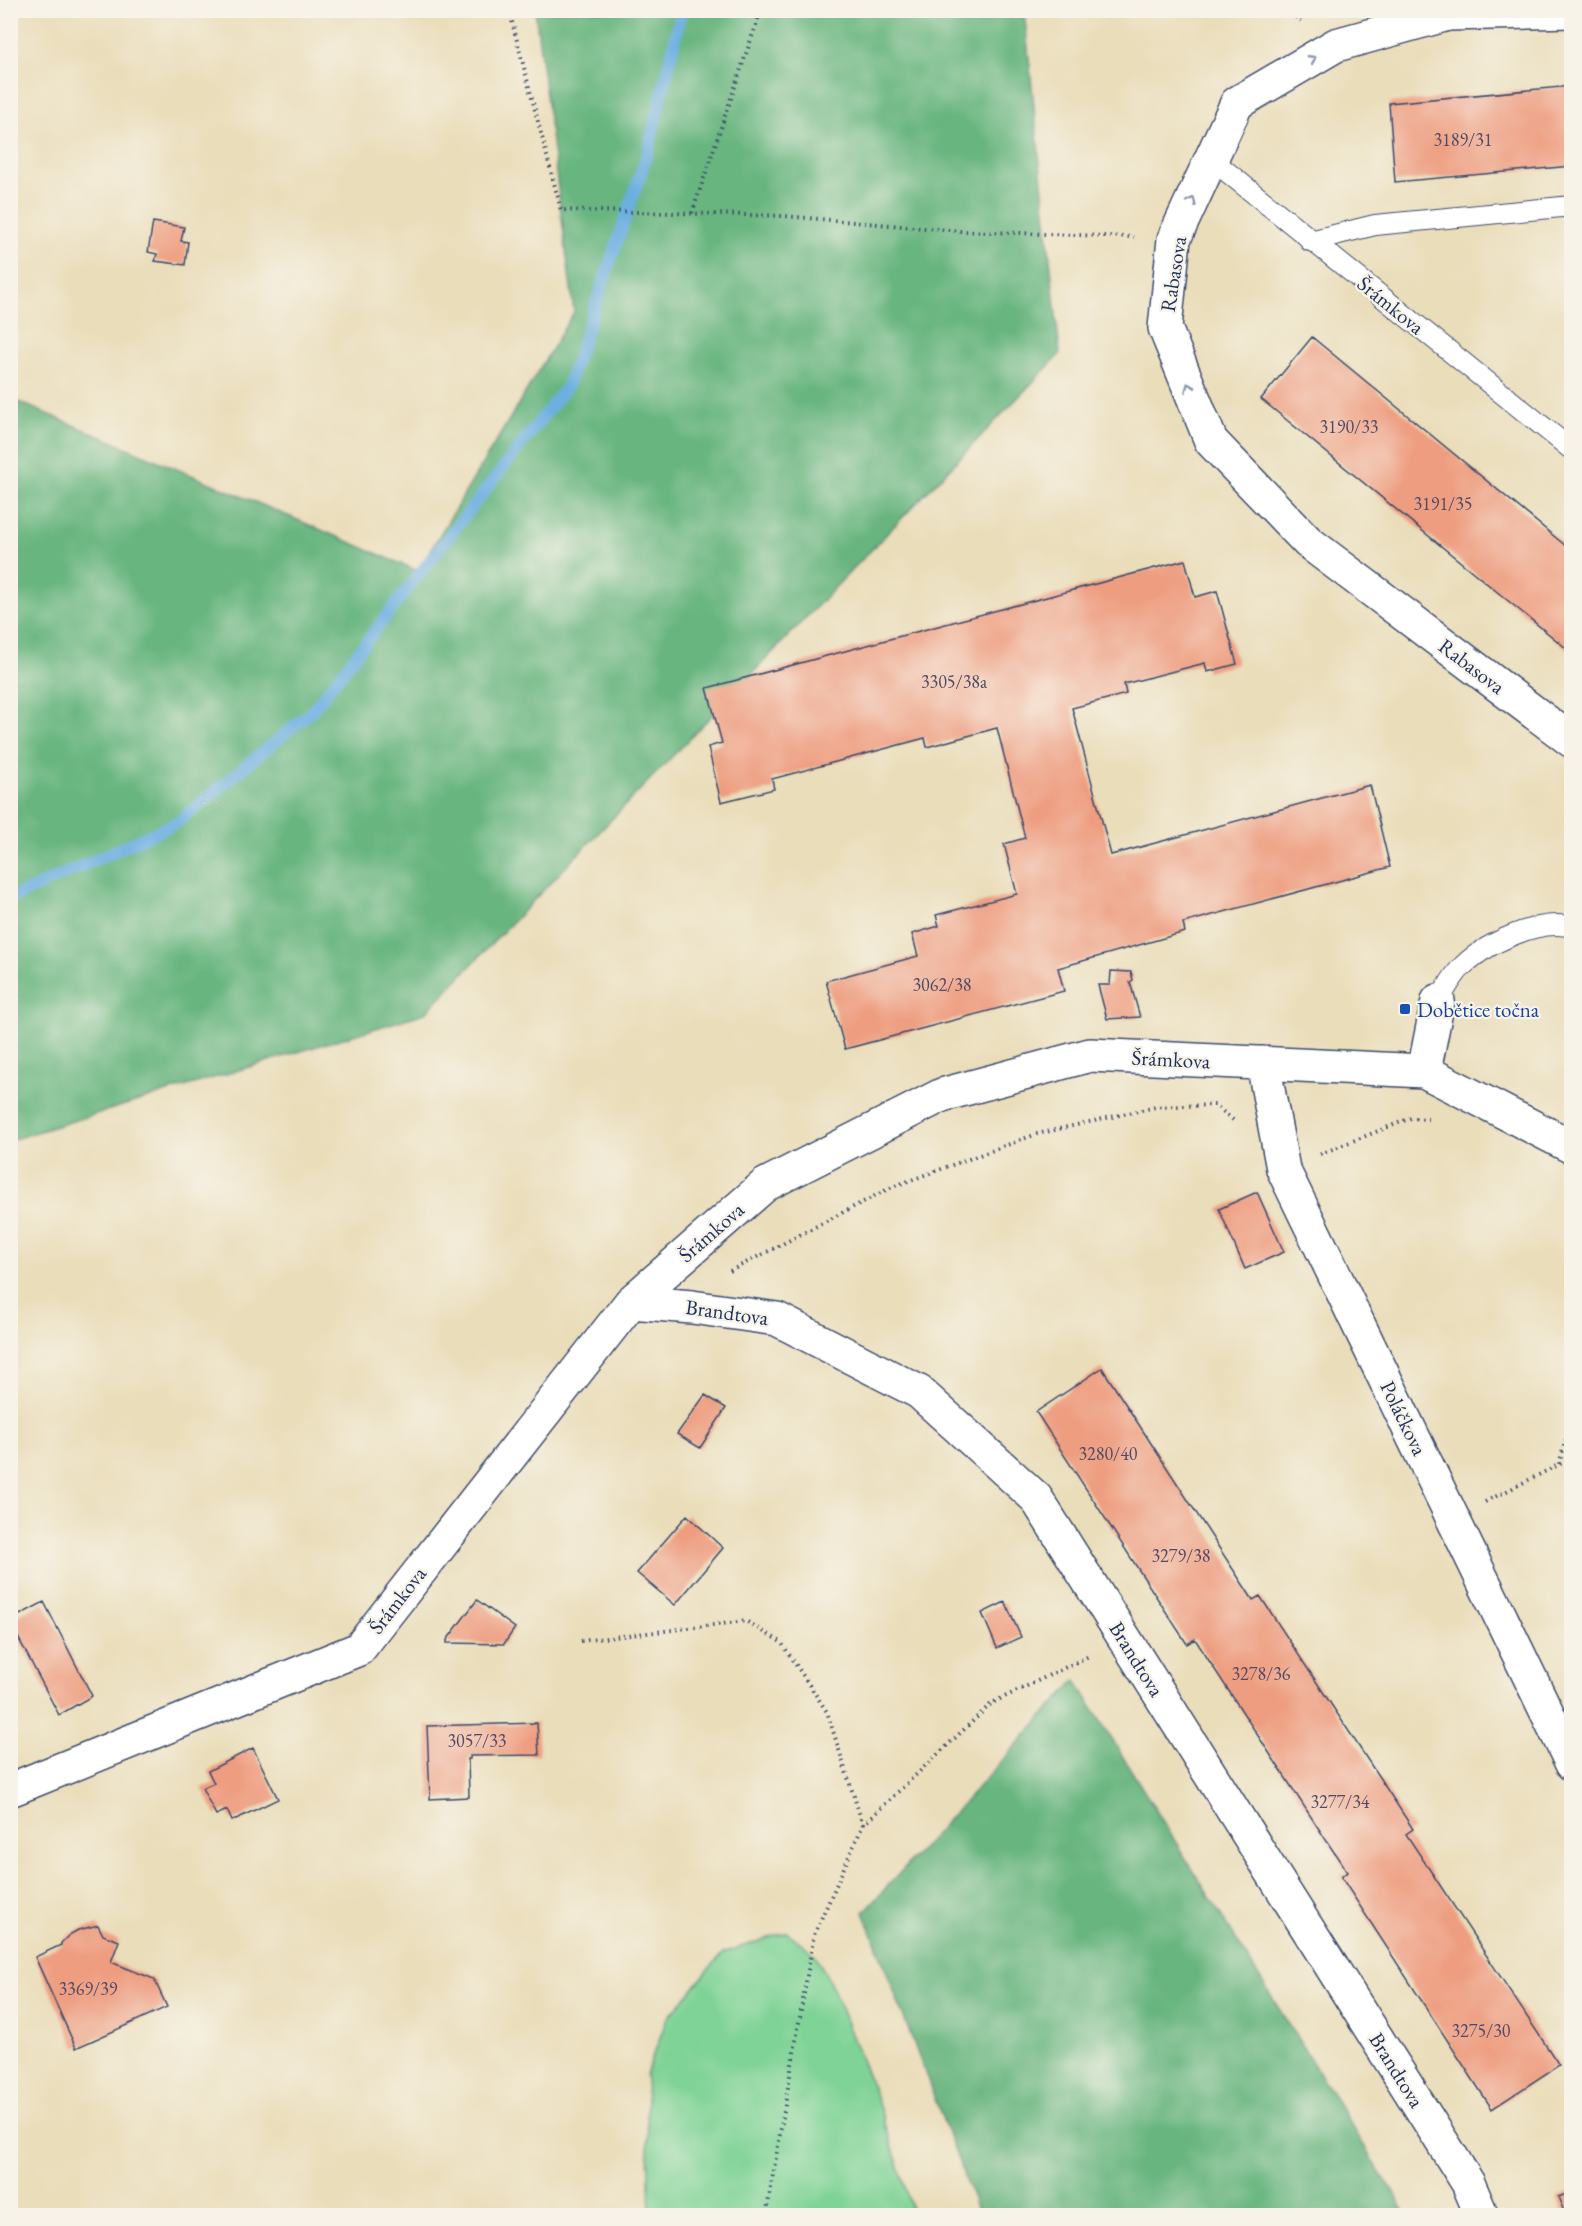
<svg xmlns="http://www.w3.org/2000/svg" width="1582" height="2226" font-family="'EB Garamond',serif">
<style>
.green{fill:#7fd396;stroke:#4d817a;stroke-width:1.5}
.forest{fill:#67b57f;stroke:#41726e;stroke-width:1.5}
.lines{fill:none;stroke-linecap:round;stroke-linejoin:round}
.stream{stroke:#6cafe1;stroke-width:12}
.building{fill:#ee9d80}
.lane-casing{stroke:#3a496c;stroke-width:22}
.street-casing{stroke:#3a496c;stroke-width:36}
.path{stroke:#3a496c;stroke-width:4;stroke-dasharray:1.5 4.5;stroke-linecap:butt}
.lane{stroke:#fff;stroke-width:20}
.street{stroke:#fff;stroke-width:33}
.oneway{stroke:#8d97ae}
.transit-dot{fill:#1a4fb4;stroke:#f7f3e8;stroke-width:2}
.labels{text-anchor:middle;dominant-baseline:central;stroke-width:4.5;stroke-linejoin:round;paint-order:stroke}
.number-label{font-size:18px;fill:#504a66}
.street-label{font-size:21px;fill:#1b2f5e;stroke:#f7f3e8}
.transit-label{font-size:21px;fill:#164399;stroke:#f7f3e8;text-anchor:start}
</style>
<rect width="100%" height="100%" fill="#f7f3e8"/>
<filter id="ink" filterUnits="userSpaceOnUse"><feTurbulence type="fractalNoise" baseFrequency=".0167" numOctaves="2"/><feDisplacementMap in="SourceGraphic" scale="12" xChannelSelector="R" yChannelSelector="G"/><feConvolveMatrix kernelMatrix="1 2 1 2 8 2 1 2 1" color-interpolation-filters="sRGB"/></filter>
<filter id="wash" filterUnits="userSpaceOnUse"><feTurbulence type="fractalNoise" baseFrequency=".008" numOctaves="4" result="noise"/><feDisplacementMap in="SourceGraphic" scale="24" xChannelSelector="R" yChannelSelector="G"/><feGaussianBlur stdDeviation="1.35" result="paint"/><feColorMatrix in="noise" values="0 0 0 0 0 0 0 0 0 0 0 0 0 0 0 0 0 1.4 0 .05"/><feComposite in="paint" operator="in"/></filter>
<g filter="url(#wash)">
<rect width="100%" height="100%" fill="#eaddba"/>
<!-- green -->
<path class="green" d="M787 1932 815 1954 833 1988 879 2105 914 2215H647L650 2214 646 2075 667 2019 723 1953Z"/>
<!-- forest -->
<path class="forest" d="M535 11H1024L1060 354 425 1013 11 1140 10 447 19 402 418 571 574 312Z
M1076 1680 1085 1696 1407 2215H979L864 1912Z"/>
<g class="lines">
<!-- stream -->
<path class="stream" d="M10 899 178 822 311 712 568 385 648 152 682 10"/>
</g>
<g id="blocks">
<!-- building -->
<path class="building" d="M1572 86V166L1395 182 1389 103Z
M153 222 184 227 181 241 188 242 185 265 155 261 157 254 148 252Z
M1312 337 1572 551V653L1261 399Z
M1185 560 1195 597 1217 591 1237 664 1207 672 1205 663 1124 684 1126 694 1072 708 1111 855 1370 785 1390 867 1183 923 1185 932 1058 968 1064 991 845 1049 826 981 918 956 912 934 939 926 936 915 1017 894 1004 844 1025 838 997 728 927 747 925 738 772 779 774 789 721 802 708 747 722 743 707 688Z
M1111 971 1131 972 1133 980 1130 982 1140 1017 1107 1019 1098 985H1110Z
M1257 1192 1284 1252 1245 1269 1219 1209Z
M1102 1368 1253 1600 1260 1596 1413 1829 1406 1834 1559 2065 1492 2109 1341 1877 1347 1872 1195 1639 1187 1644 1036 1412Z
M705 1395 726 1408 700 1448 677 1434Z
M687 1515 723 1548 675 1605 637 1573Z
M477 1600 515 1628 504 1644 447 1643V1640Z
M44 1602 92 1696 59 1715 10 1622V1620Z
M1005 1602 1021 1637 997 1648 982 1613Z
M537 1723 539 1755 470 1756V1759H468L469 1797 430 1799 427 1726Z
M253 1748 278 1799 232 1821 227 1810 216 1815 202 1788 214 1783 208 1771Z
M98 1925 103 1935 119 1941 111 1962 154 1979 167 2007 76 2048 35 1957 61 1945V1943L69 1935 78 1930Z
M1572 2192V2216H1566L1558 2197Z"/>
</g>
</g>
<g filter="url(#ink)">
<use href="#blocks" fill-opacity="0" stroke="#3a496c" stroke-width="1.5"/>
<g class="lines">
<defs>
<path id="lane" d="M1211 159 1572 450
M1310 241 1375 225 1572 206
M1438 1001C1445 991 1451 979 1459 970 1481 945 1538 918 1572 927"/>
<path id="street" d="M1572 11 1448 14 1336 45 1237 103 1174 239 1165 328 1211 441 1308 542 1572 741
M1263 1063 1283 1169 1572 1764
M1424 1071 1438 1001
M631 1302 692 1307 777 1319 919 1392 1036 1498 1468 2183 1482 2216
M10 1790 359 1649 631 1302 765 1185 942 1095 1090 1055 1424 1071 1572 1147"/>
</defs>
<!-- lane casing -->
<use href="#lane" class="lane-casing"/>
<!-- street casing -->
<use href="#street" class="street-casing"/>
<!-- path -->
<path class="path" d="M509 10 561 210 784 216 960 231 1134 237
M1286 10 1301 21
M692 213 761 10
M1320 1154 1411 1118 1428 1119
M730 1271 892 1187 1037 1134 1155 1107 1215 1105 1233 1120
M1559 1464 1572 1417
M1485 1502 1572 1458
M581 1641 746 1621 781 1642 827 1712 863 1825 814 1935 766 2216
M863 1825 992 1703 1091 1655"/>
<!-- lane -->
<use href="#lane" class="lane"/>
<!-- street -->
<use href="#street" class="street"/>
</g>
<!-- one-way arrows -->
<defs><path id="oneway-chevron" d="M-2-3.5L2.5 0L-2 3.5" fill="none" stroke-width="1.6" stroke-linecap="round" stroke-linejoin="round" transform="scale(1.5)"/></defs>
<g class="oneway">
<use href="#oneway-chevron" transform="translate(1312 59) rotate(-30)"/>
<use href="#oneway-chevron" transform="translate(1192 201) rotate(-65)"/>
<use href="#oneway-chevron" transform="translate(1189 387) rotate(-112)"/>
</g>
</g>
<!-- markers -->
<rect class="transit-dot" x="1399" y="1003" width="12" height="12" rx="3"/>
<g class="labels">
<!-- number labels -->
<g class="number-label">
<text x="1463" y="139">3189/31</text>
<text x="1349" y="426">3190/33</text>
<text x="1443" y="503">3191/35</text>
<text x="954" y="681">3305/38a</text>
<text x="942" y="984">3062/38</text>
<text x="1108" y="1453">3280/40</text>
<text x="1181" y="1555">3279/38</text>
<text x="1261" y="1673">3278/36</text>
<text x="477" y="1740">3057/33</text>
<text x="1340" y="1801">3277/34</text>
<text x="88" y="1988">3369/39</text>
<text x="1481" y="2030">3275/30</text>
</g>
<!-- street labels -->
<g class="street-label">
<text transform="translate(1173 274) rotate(-81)">Rabasova</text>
<text transform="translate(1391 305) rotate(39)">Šrámkova</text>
<text transform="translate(1472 666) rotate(37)">Rabasova</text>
<text transform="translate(1171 1059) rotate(3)">Šrámkova</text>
<text transform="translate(711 1232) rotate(-41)">Šrámkova</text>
<text transform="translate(727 1312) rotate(8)">Brandtova</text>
<text transform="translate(1404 1418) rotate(64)">Poláčkova</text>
<text transform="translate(397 1600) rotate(-52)">Šrámkova</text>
<text transform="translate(1137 1659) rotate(58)">Brandtova</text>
<text transform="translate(1397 2070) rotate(58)">Brandtova</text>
</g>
<!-- transit labels -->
<g class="transit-label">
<text x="1417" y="1009">Dobětice točna</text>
</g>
</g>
<!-- margin -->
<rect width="1582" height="2226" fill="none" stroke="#f7f3e8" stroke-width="36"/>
</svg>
